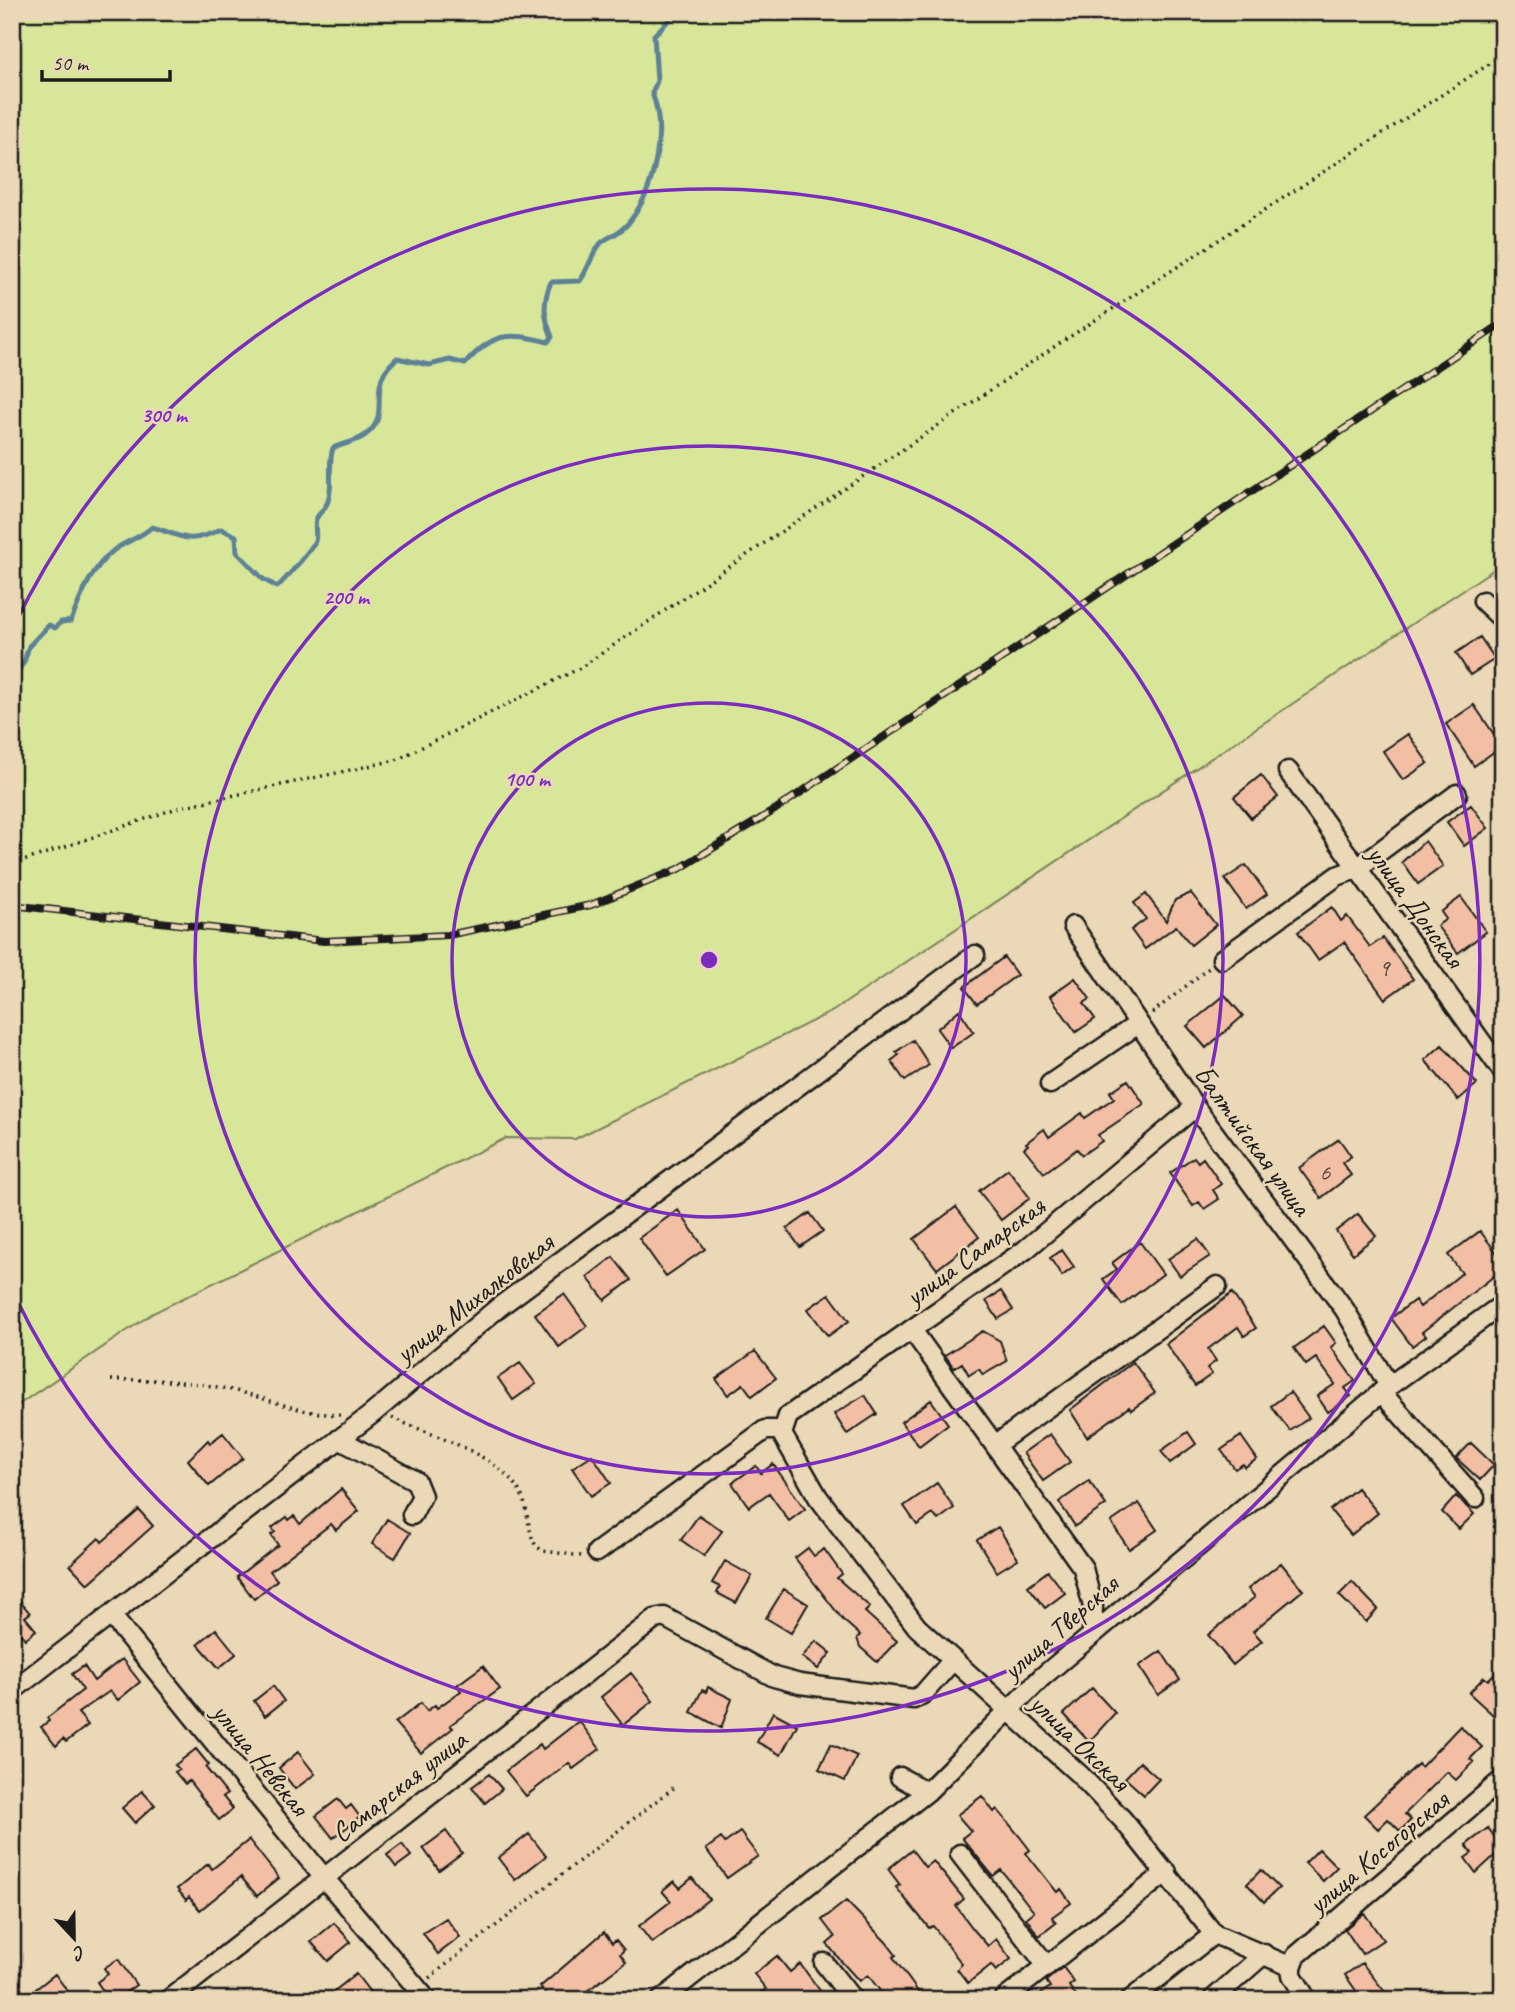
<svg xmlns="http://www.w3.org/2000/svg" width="1515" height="2012" font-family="Caveat,sans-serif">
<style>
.green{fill:#d7e699;stroke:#7a815a;stroke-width:2}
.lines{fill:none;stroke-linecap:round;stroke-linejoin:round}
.stream{stroke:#5d8196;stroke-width:5}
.building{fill:#f3bfa4;stroke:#1c1c1c;stroke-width:2}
.minor-casing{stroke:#1c1c1c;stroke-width:23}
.path{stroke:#1c1c1c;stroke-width:3.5;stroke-dasharray:2 5;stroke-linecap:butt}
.minor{stroke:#ead8b6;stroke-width:18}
.rail-casing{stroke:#1c1c1c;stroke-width:8}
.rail{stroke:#ead8b6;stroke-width:5;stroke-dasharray:16;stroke-linecap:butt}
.ring{fill:none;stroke:#7b2cbf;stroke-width:3.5}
.labels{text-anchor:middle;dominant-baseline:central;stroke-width:5;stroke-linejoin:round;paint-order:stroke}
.number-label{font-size:24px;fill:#52453e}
.street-label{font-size:28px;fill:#1c1c1c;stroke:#ead8b6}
.centre{fill:#7b2cbf;stroke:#ead8b6;stroke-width:3.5}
.ring-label{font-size:21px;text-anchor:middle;font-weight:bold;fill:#7b2cbf;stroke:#ead8b6;stroke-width:5;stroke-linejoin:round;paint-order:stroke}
</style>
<rect width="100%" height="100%" fill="#ead8b6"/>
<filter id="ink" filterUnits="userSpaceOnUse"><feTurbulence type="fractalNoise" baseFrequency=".0143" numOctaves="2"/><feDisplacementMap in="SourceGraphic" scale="14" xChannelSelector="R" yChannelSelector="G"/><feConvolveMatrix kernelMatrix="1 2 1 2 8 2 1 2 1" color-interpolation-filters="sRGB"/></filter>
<g filter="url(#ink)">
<!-- green -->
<path class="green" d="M12 12H1503V563L833 1011 575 1139 506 1138 153 1313 12 1409Z"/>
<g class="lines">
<!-- stream -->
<path class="stream" d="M12 680 24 662 29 646 49 625 55 628 61 622 71 621C81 596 92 567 114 550 126 541 140 538 152 527 184 536 187 546 221 529L236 536 237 552 263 579 277 587C284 581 312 549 315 541 317 534 314 526 316 519 319 513 326 508 328 501 334 483 327 466 333 448 342 444 356 442 364 436 385 423 377 403 380 386 381 375 389 365 397 358L429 365 450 360 465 364C493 332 509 332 548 342L552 337C544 317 542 303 551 282L580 281C588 270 592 253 601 243 608 236 621 234 630 221 655 189 667 130 652 93L657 81 654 35 677 12"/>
</g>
<!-- building -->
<path class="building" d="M1480 637 1495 659 1470 675 1456 653Z
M1474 705 1502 746 1474 766 1446 724Z
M1408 734 1428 763 1403 780 1383 751Z
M1261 775 1278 797 1251 818 1234 797Z
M1471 805 1488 828 1464 846 1447 822Z
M1425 841 1443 866 1418 884 1402 862Z
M1246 865 1267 894 1246 909 1225 879Z
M1191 893 1216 925 1191 945 1176 926 1145 949 1131 930 1146 919 1134 903 1146 894 1166 921 1175 900Z
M1461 897 1486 932 1458 953 1437 926 1446 919 1441 912Z
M1332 907 1341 921 1347 916 1370 947 1383 938 1413 979 1385 999 1344 942 1318 960 1298 932Z
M1004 957 1017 975 977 1004 964 987Z
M1075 978 1090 999 1084 1003 1095 1019 1076 1032 1050 996Z
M1225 995 1243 1016 1206 1048 1187 1026Z
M959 1010 974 1032 951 1048 937 1029Z
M913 1040 929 1065 905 1081 891 1061 899 1055 896 1052Z
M1442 1045 1477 1084 1458 1100 1425 1060Z
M1128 1080 1144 1104 1098 1135 1102 1141 1082 1155 1077 1149 1044 1173 1024 1148 1028 1145 1026 1143 1044 1129 1049 1137 1082 1113 1085 1118 1114 1098 1110 1092Z
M1339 1139 1351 1156 1342 1163 1351 1175 1321 1198 1299 1168Z
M1194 1157 1198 1162 1203 1158 1221 1184 1213 1190 1219 1199 1204 1209 1199 1202 1193 1206 1170 1173Z
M1008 1169 1030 1198 1001 1220 979 1191Z
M956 1207 979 1237 937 1269 914 1239Z
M678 1210 705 1249 666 1276 639 1238Z
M810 1213 823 1231 800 1247 787 1229Z
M1358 1214 1376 1236 1353 1254 1336 1231Z
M1480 1231 1503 1261V1269L1422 1332 1426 1336 1412 1346 1391 1318 1415 1300 1420 1307 1462 1273 1448 1255Z
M1198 1239 1210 1256 1180 1276 1168 1259Z
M1140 1242 1163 1274 1122 1305 1103 1279 1117 1269 1112 1263Z
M1062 1250 1074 1267 1062 1276 1050 1258Z
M613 1257 631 1280 605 1300 587 1277Z
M1001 1291 1013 1310 998 1319 986 1301Z
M1232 1293 1256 1328 1244 1336 1238 1327 1208 1349 1216 1361 1207 1368 1212 1374 1195 1386 1166 1344Z
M564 1294 587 1326 559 1347 535 1314Z
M829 1294 849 1321 828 1336 808 1309Z
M1324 1326 1336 1343 1331 1347 1355 1381 1345 1388 1351 1396 1328 1412 1317 1396 1335 1384 1316 1358 1306 1365 1294 1348Z
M983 1331 1000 1341 1007 1361 983 1375 979 1369 969 1375 962 1363 954 1368 945 1355Z
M755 1351 776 1378 752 1396 743 1384 728 1395 716 1379Z
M1133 1362 1155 1393 1131 1410 1129 1407 1087 1437 1070 1410Z
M520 1363 536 1384 513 1400 498 1378Z
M1290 1392 1309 1418 1290 1431 1271 1406Z
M865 1395 877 1414 847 1434 834 1414Z
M931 1400 948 1424 919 1446 901 1422Z
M1188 1432 1196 1444 1170 1463 1161 1451Z
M223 1433 243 1458 209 1486 188 1460 208 1440 210 1443Z
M1050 1434 1070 1462 1043 1481 1023 1453Z
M1241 1436 1257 1459 1245 1467 1243 1464 1235 1469 1221 1450Z
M1471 1443 1494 1465 1480 1480 1456 1458Z
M592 1455 611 1483 591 1496 572 1468Z
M773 1464 805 1509 789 1521 769 1493 749 1507 732 1483 756 1466 761 1473Z
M1089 1481 1106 1505 1075 1526 1059 1502Z
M937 1483 954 1508 938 1520 933 1514 917 1525 904 1506Z
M1357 1488 1378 1513 1351 1535 1330 1510Z
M341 1489 359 1511 336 1530 331 1524 270 1571 277 1580 254 1599 237 1577 278 1545 271 1535 275 1532 272 1528 287 1517 289 1520 294 1516 300 1524Z
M1456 1496 1474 1514 1459 1529 1442 1512Z
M1139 1503 1157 1530 1129 1549 1111 1522Z
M139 1510 153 1526 88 1584 70 1565 99 1538 102 1542Z
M699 1515 722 1531 704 1556 681 1540Z
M387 1519 410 1533 395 1558 372 1544Z
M998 1527 1018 1559 997 1572 977 1540Z
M808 1548 814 1556 824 1549 842 1574 837 1578 870 1607 865 1612 897 1641 877 1662 860 1647 857 1638 860 1635 843 1620 795 1558Z
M725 1561 752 1576 736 1603 717 1593 720 1587 712 1583Z
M1281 1563 1303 1590 1253 1631 1262 1641 1233 1665 1208 1635 1255 1597 1248 1589Z
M1048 1571 1065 1593 1045 1608 1028 1586Z
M1352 1582 1378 1609 1366 1622 1339 1595Z
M784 1589 808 1604 791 1633 766 1618Z
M12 1592 30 1613 25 1617 36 1630 25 1639 21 1634 12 1642Z
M216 1629 236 1654 219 1668 198 1644Z
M816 1641 831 1653 818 1669 802 1657Z
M1161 1651 1180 1680 1158 1695 1139 1666Z
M122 1659 140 1682 118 1700 110 1691 78 1713 88 1725 66 1742 63 1739 56 1746 41 1727 49 1721 47 1718 83 1690 72 1674 84 1666 94 1681Z
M1503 1665V1724L1469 1693 1484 1677 1488 1680Z
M483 1666 500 1689 450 1725 453 1728 421 1753 395 1723 421 1703 427 1711 435 1705 437 1708 461 1691 457 1685Z
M631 1673 653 1701 623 1725 601 1697Z
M273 1686 284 1701 265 1716 254 1701Z
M708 1687 732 1699 721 1728 691 1712 702 1690 706 1692Z
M1092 1688 1115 1713 1089 1742 1064 1714Z
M773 1712 797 1725 781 1755 757 1742Z
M579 1721 600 1749 573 1769 569 1763 526 1796 506 1771 540 1744 543 1749Z
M1460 1726 1482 1747 1470 1759 1474 1762 1456 1780 1447 1772 1405 1814 1411 1820 1400 1831 1388 1819 1378 1829 1364 1815 1418 1764 1421 1767Z
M831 1744 857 1756 845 1781 819 1769Z
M196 1749 209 1765 206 1768 227 1794 223 1797 233 1809 219 1820 189 1781 185 1784 175 1772 179 1769 175 1765Z
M298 1752 315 1774 295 1789 279 1768Z
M1140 1762 1159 1779 1144 1795 1125 1778Z
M489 1774 502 1789 485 1803 472 1787Z
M142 1791 155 1805 135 1823 122 1808Z
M982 1796 994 1812 997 1809 1020 1837 1030 1850 1026 1853 1057 1892 1061 1889 1071 1903 1052 1917 1056 1923 1039 1936 1026 1918 1034 1912 1001 1870 993 1876 962 1838 971 1831 957 1815Z
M338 1799 346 1809 351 1805 360 1817 333 1838 316 1816Z
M1488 1828 1503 1848 1476 1873 1465 1858 1472 1853 1466 1845Z
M446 1831 462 1853 439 1870 423 1848Z
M740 1832 758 1856 727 1878 706 1849 721 1838 725 1843Z
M529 1834 546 1856 515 1880 498 1858Z
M249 1840 279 1878 257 1896 241 1877 200 1910 189 1897 186 1900 177 1889 208 1864 212 1869Z
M402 1844 411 1856 396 1867 387 1855Z
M1319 1849 1337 1867 1323 1881 1305 1863Z
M912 1850 925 1867 933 1861 964 1899 956 1906 974 1930 988 1946 996 1939 1011 1959 996 1971 991 1965 968 1983 957 1969 962 1964 933 1926 929 1928 907 1901 896 1887 900 1885 888 1869Z
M1261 1870 1279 1888 1264 1902 1247 1884Z
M692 1878 709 1899 652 1943 639 1926 671 1901 662 1891 674 1881 680 1888Z
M846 1901 886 1942 896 1955 893 1957 924 2000H887L868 1975 859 1981 841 1961 827 1944 835 1937 822 1920Z
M1364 1913 1383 1940 1362 1954 1345 1929Z
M446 1918 460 1937 438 1954 423 1933Z
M334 1923 351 1942 328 1961 311 1942Z
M604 1932 612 1943 616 1940 624 1950 620 1954 626 1962 575 2000H550L540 1987Z
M777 1956 790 1972 800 1964 827 2000H750L766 1989 754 1974Z
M118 1959 136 1985 115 2000H109L97 1982 108 1974 104 1968Z
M1362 1963 1385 1992 1375 2000H1347L1357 1992 1345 1975Z
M1063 1967 1074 1982 1069 1986 1079 2000H1032L1050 1987 1046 1981Z
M55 1974 74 2000H22Z
M356 1974 376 2000H323Z"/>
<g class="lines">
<defs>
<path id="minor" d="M1483 601 1503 620
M1288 771 1503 1072
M1073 926 1195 1107 1345 1310 1389 1386
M1222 959 1337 876 1356 869 1457 794
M1050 1084 1138 1024
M1195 1107 1025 1250 788 1416 782 1434 818 1497 917 1627 1080 1775 1123 1820 1214 1934 1292 1967
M912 1330 1083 1568 1093 1607 1092 1632
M1381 1392 1475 1498
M339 1439 416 1481 422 1496 412 1515
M995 1445 1217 1286
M597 1552 765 1430H782
M111 1615 325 1879 427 2000
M12 1691 372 1414 499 1307 975 955
M900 1777 927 1792
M960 1854 1047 1966
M824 1963 853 2000
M1292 1967 1296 1956 1503 1779
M1292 1967V1975L1307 2000
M168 2000 655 1619 664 1617 774 1677 800 1684 914 1699 923 1694 952 1661
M661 2000 927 1792 1042 1677 1389 1386 1503 1304
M1003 2000 1167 1872
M1130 2000 1214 1934
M1212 2000 1264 1954"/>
</defs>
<!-- minor casing -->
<use href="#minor" class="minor-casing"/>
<!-- path -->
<path class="path" d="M12 865 180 807 396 760 580 668 1051 349 1503 55
M1152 1013 1209 968
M111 1380C153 1379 195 1381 236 1391 272 1400 305 1415 343 1415
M392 1418C431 1435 502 1455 521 1494 529 1510 527 1531 536 1546L543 1551 582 1556
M429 1978 673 1788"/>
<!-- minor -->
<use href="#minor" class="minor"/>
<defs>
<path id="rail" d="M12 905 324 941 448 935 591 905 679 869 770 813 1503 323"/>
</defs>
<!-- rail casing -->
<use href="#rail" class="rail-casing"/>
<!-- rail -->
<use href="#rail" class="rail"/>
</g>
</g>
<!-- distance rings -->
<g class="ring">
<circle cx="709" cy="960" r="257"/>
<circle cx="709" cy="960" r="514"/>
<path d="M13 628A771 771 0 1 1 13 1292"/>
</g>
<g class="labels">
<!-- number labels -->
<g class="number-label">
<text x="1384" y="968">9</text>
<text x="1325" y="1172">6</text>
</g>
<!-- street labels -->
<g class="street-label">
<text transform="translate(1416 906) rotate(54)">улица Донская</text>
<text transform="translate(1253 1140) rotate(54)">Балтийская улица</text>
<text transform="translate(975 1251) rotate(-36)">улица Самарская</text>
<text transform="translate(474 1298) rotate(-38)">улица Михалковская</text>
<text transform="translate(1060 1627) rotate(-41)">улица Тверская</text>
<text transform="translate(1080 1742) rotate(44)">улица Окская</text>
<text transform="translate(261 1759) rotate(51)">улица Невская</text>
<text transform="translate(399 1786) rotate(-38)">Самарская улица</text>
<text transform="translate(1378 1852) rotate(-40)">улица Косогорская</text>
</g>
</g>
<circle cx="709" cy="960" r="10" class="centre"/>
<g class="ring-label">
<text x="164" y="422">300 m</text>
<text x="346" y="604">200 m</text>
<text x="527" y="786">100 m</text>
</g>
<!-- margin -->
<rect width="1515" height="2012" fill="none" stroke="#ead8b6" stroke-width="42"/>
<rect x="21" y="21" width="1473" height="1970" fill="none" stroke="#1c1c1c" stroke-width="2.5" filter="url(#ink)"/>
<!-- north arrow -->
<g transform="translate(74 1938) rotate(158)" stroke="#ead8b6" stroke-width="5" paint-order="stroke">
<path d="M0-5L12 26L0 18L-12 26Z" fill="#1c1c1c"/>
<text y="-10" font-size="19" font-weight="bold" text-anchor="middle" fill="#1c1c1c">С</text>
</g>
<!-- scale -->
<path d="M42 70v10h128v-10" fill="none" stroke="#1c1c1c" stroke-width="3.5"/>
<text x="52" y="70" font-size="21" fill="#1c1c1c" stroke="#ead8b6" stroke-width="5" paint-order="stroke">50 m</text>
</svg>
